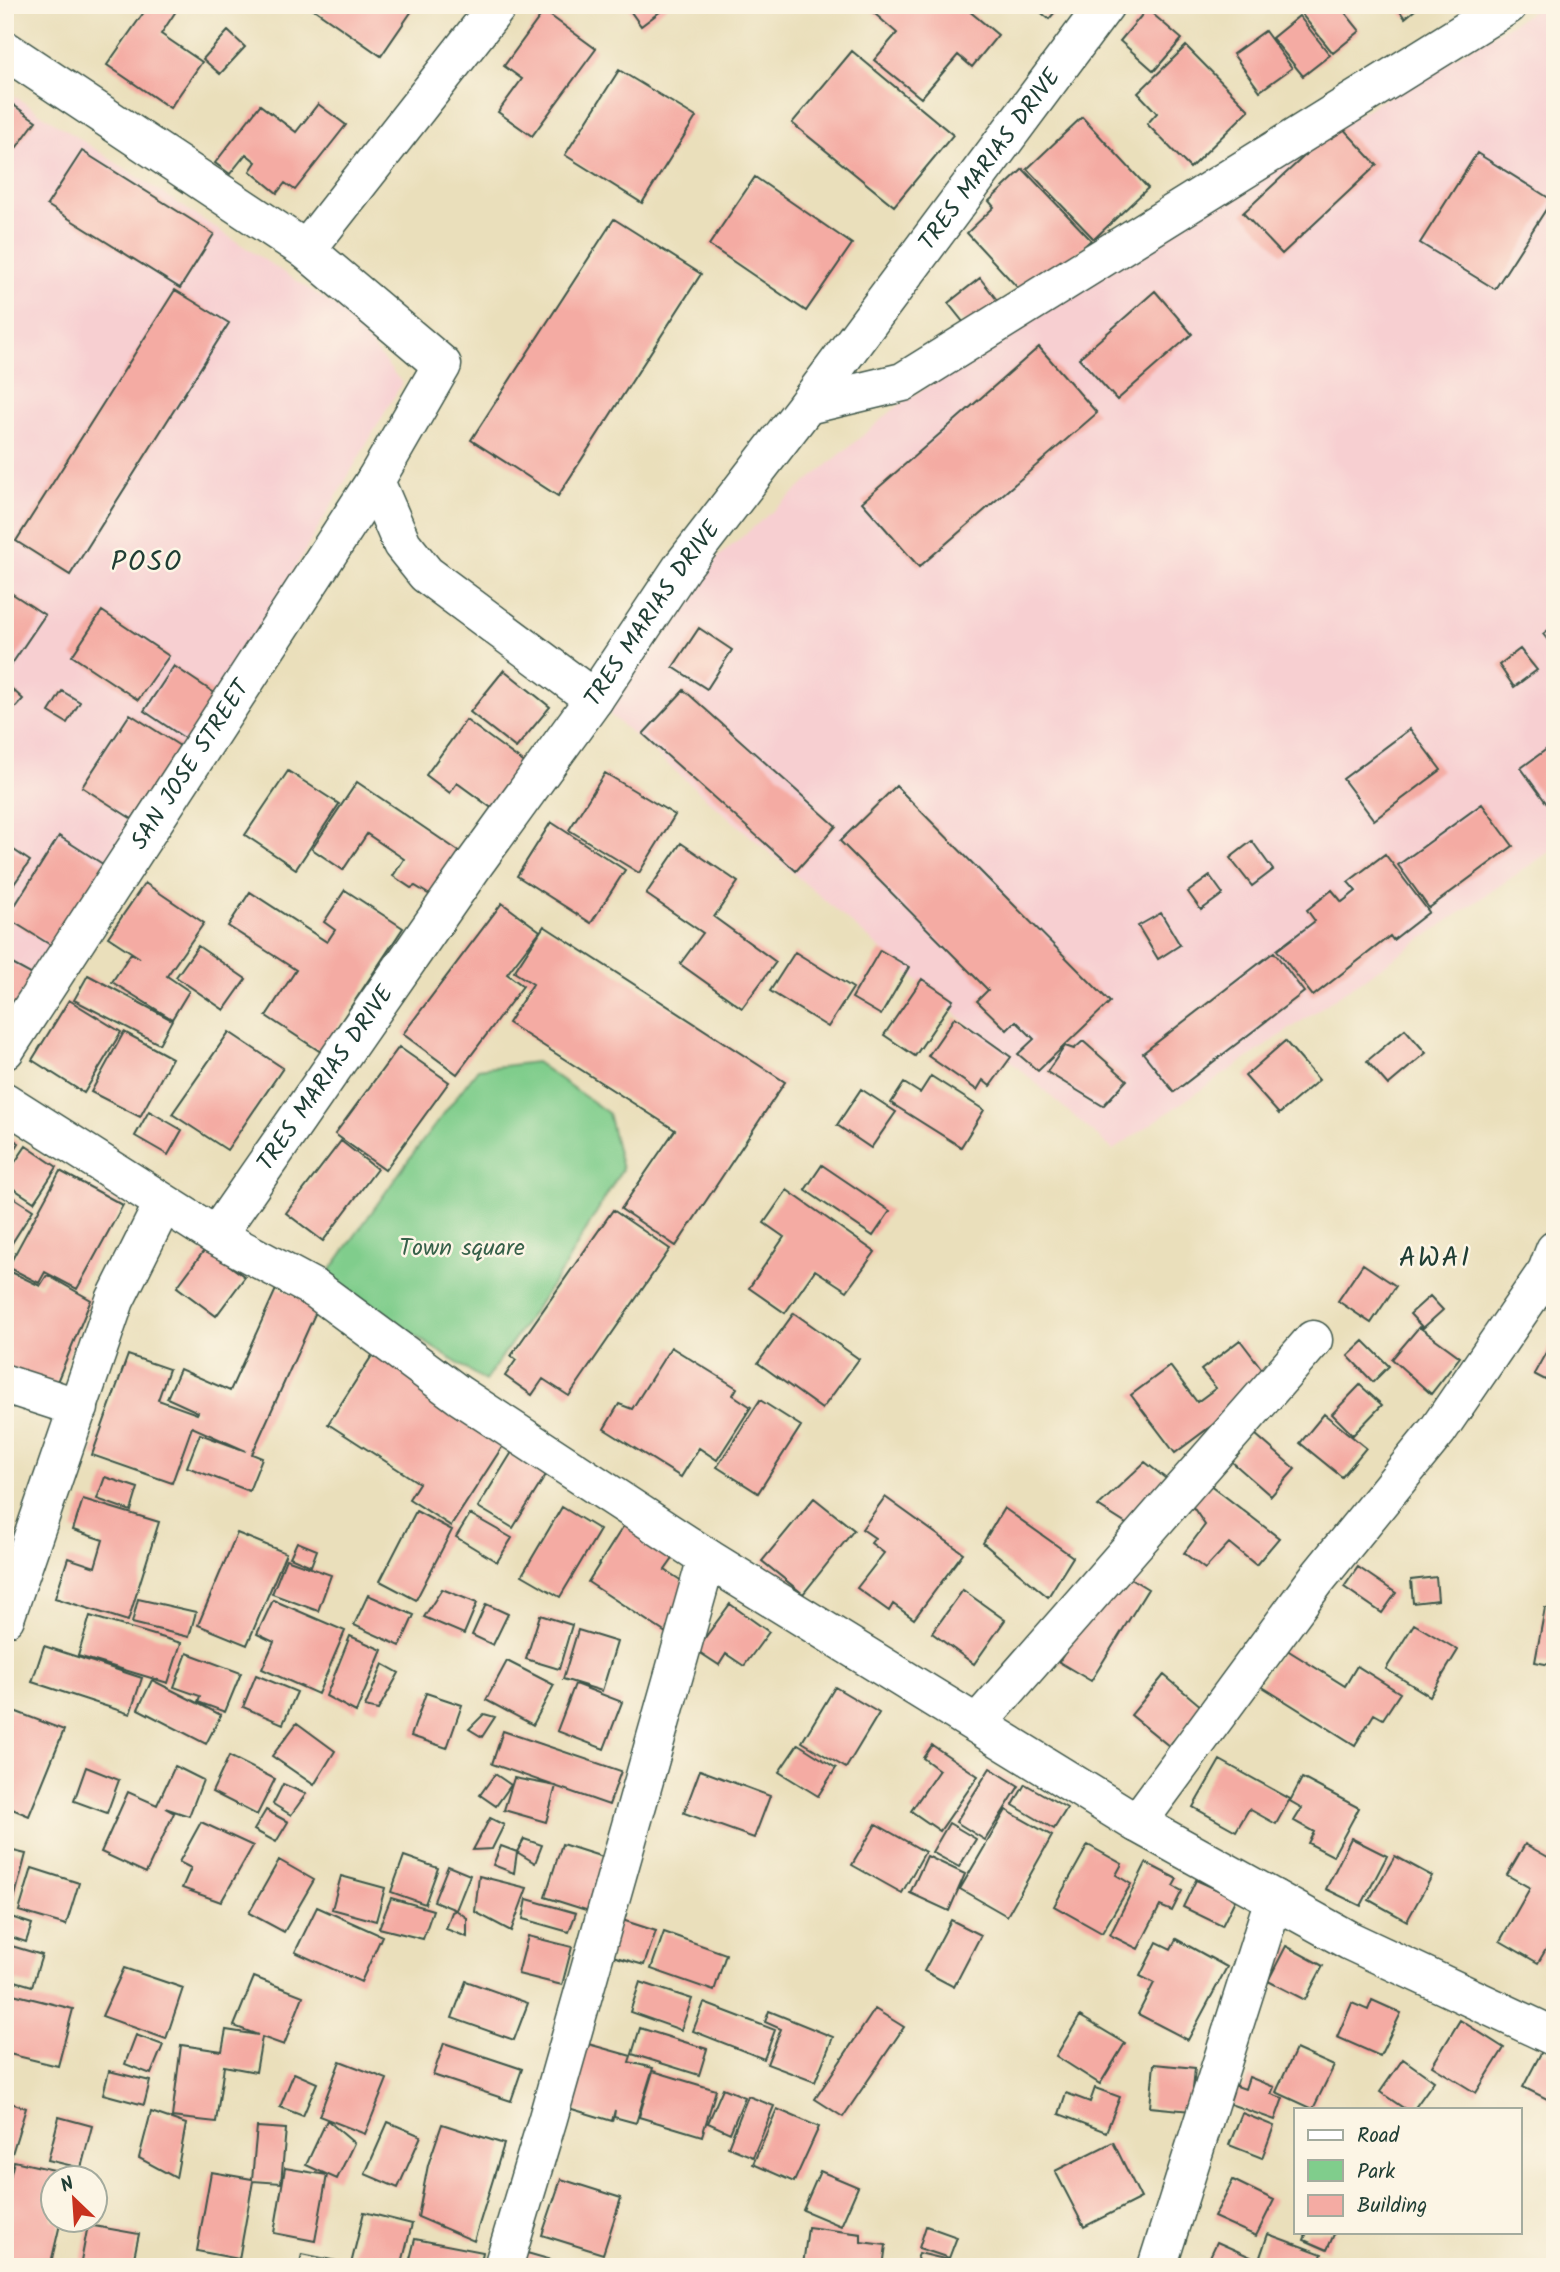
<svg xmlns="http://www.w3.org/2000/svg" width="1560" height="2272" font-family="Kalam,sans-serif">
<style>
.built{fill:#f7cfd1}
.green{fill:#80cd8c;stroke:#508560;stroke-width:2}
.building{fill:#f4aba3}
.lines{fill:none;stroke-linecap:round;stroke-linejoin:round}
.minor-casing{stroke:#3d5548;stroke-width:41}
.major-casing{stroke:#3d5548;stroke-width:41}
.minor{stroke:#fff;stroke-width:38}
.major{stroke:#fff;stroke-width:38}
.labels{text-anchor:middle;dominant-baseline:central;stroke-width:5;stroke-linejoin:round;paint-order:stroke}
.street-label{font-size:24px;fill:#1f3d34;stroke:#fcf5e5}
.park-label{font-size:24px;fill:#37614a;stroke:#fcf5e5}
.quarter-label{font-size:28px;letter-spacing:2px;fill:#1f3d34;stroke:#fcf5e5}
</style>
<rect width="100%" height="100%" fill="#fcf5e5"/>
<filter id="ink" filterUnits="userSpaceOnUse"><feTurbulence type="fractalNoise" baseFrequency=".0143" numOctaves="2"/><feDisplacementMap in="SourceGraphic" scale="14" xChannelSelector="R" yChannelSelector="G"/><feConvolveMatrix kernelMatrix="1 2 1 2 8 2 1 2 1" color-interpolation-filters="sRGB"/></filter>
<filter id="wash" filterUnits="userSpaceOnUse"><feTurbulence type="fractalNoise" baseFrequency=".00686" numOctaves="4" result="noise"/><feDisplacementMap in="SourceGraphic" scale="28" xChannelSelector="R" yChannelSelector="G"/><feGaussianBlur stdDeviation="1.57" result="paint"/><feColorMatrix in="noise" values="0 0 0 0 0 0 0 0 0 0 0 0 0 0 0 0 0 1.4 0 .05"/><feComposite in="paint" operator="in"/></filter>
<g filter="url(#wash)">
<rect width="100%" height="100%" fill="#eadfbb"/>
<!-- built -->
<path class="built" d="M1543 5H1555V848L1113 1150 607 712 718 557 900 404 1294 152Z
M5 90 344 312 402 383 220 698 5 1028Z"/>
<!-- green -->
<path class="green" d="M536 1062 608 1113 622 1169 563 1269 485 1381 325 1278 412 1155 478 1069Z"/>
<g id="blocks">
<!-- building -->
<path class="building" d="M149 5H174L178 8 161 34 202 62 170 108 107 65Z
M308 5H416L381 56Z
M626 5H669L641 26Z
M868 5H962L998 35 972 67 958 55 921 98 874 60 897 33 867 7Z
M1032 5H1061L1049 19Z
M1294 5H1339L1360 31 1333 53Z
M1395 5H1421L1405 18Z
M1147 9 1182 39 1154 71 1120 41Z
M544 11 596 49 532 136 498 112 522 79 504 66Z
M1299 16 1330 55 1303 76 1272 38Z
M228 31 245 47 220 74 203 59Z
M1265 31 1292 68 1260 91 1233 54Z
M1186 46 1249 110 1190 168 1147 124 1157 113 1138 93Z
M852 51 953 135 894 206 792 123Z
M619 70 696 117 642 203 565 155Z
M5 99 36 121 11 155 5 151Z
M318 104 346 125 295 190 285 183 277 193 250 171 256 162 246 154 230 174 215 163 260 105 296 132Z
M1082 117 1148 188 1094 239 1027 169Z
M1339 124 1377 165 1282 254 1243 213Z
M82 151 214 234 180 288 47 205Z
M1477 153 1552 200 1495 289 1420 243Z
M1023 169 1091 240 1028 299 967 233 994 207 989 201Z
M755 177 852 244 806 311 709 245Z
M614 219 701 274 558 496 471 440Z
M980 278 1000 304 968 328 948 303Z
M175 290 229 323 70 575 16 541Z
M1155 291 1192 334 1117 400 1079 358Z
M1039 347 1097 413 919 567 862 502Z
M5 589 45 615 5 674Z
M102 611 169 656 138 700 72 656Z
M1555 625V649L1543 634Z
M699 628 732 650 707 689 673 667Z
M1520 649 1537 670 1514 687 1499 665Z
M174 666 219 696 189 741 144 711Z
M504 670 550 707 516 748 470 712Z
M11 688 23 699 5 719V695Z
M684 690 836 826 796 871 643 734Z
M62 691 80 702 67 723 49 712Z
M130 714 180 746 132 819 82 787Z
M466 720 526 764 493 809 457 783 450 793 426 775Z
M1410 729 1441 770 1374 820 1343 779Z
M1555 743V815L1521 768Z
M288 771 339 804 296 869 245 835Z
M605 773 675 815 639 873 569 830Z
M357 782 460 852 430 895 415 886 411 888 393 876 404 859 367 834 343 870 312 849Z
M896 786 1110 1002 1038 1071 1018 1054 1034 1039 1016 1021 1007 1030 977 1001 988 990 840 841Z
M1482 804 1513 846 1429 908 1398 865Z
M551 822 625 870 591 923 517 876Z
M59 836 109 868 57 949 7 918Z
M1252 841 1273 870 1252 886 1230 858Z
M681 843 738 882 714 917 776 962 742 1008 680 964 703 933 646 894Z
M5 844 30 861 5 897Z
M1385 854 1429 912 1393 940 1390 936 1313 996 1277 950 1315 921 1307 910 1332 890 1342 902 1356 891 1348 882Z
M1210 876 1223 894 1201 910 1188 892Z
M145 883 204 923 167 976 189 991 172 1019 112 982 131 953 140 958 108 937Z
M345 890 403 928 321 1052 266 1016 296 970 228 926 250 892 327 942 335 930 324 922Z
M502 903 540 931 507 974 523 986 457 1074 403 1034Z
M1161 913 1180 945 1158 959 1138 926Z
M544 926 785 1082 676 1246 621 1209 675 1130 508 1023 533 984 514 972Z
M198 946 246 979 224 1010 176 977Z
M880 950 909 967 881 1015 852 998Z
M795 952 853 988 828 1027 770 991Z
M1274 952 1304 992 1174 1092 1143 1053Z
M5 960 40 979 5 1028Z
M88 975 172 1020 159 1044 74 1000Z
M922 979 953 1000 915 1056 884 1035Z
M69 1000 121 1032 84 1093 32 1060Z
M955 1017 1011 1057 990 1086 983 1080 977 1090 928 1056Z
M1405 1029 1426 1053 1388 1085 1367 1061Z
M124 1032 172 1058 140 1117 91 1092Z
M229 1032 283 1068 227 1150 172 1114Z
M1083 1041 1127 1080 1103 1106 1047 1072 1065 1046 1074 1049Z
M1285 1041 1319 1080 1279 1114 1245 1076Z
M399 1047 449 1082 385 1170 335 1134Z
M931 1076 984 1110 961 1147 891 1103 904 1083 920 1093Z
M861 1089 896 1112 871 1148 837 1125Z
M149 1111 182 1130 168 1155 135 1136Z
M5 1134 19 1143 5 1165Z
M341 1141 377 1169 323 1241 286 1213Z
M26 1146 57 1167 34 1202 5 1183V1177Z
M822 1165 890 1211 873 1236 805 1190Z
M60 1171 123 1205 77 1289 45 1272 39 1283 8 1267Z
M787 1190 875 1252 847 1291 815 1270 785 1313 749 1288 784 1237 764 1223Z
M5 1192 33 1210 5 1254Z
M613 1210 670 1249 569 1396 543 1379 532 1395 505 1376 516 1360 511 1356Z
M206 1248 245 1277 216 1316 177 1287Z
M1363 1264 1396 1286 1371 1323 1338 1301Z
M5 1269 40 1286 47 1275 91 1300 52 1394 5 1375Z
M277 1287 319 1305 252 1454 262 1458 249 1491 187 1467 200 1434 246 1451 192 1427 172 1483 92 1455 128 1355 169 1369 158 1400 197 1414 198 1412 167 1398 180 1369 230 1391Z
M1430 1296 1443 1310 1423 1328 1410 1314Z
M794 1313 859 1359 822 1409 758 1363Z
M1419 1327 1460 1357 1431 1394 1392 1359Z
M1555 1336V1385L1534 1374Z
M1240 1340 1271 1381 1175 1453 1131 1395 1170 1366 1197 1402 1216 1388 1201 1370Z
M1364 1341 1389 1366 1373 1382 1348 1356Z
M671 1347 737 1388 733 1395 751 1407 717 1460 699 1448 681 1477 604 1429 619 1404 632 1409Z
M375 1351 508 1438 451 1526 409 1499 419 1483 328 1424Z
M1360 1385 1382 1405 1353 1435 1332 1414Z
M760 1400 801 1426 758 1493 717 1467Z
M1324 1414 1366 1448 1342 1477 1300 1443Z
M1255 1434 1295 1469 1271 1496 1231 1461Z
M517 1444 552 1465 513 1528 478 1507Z
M1145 1462 1174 1485 1131 1527 1098 1506Z
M105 1477 138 1488 131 1511 97 1499Z
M1209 1484 1279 1538 1256 1565 1229 1543 1205 1569 1184 1553 1205 1525 1191 1504Z
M885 1497 963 1553 914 1619 893 1604 889 1611 857 1588 884 1553 871 1543 875 1538 862 1529Z
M814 1498 854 1530 803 1594 762 1561Z
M83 1499 159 1522 128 1621 55 1598 68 1558 95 1567 103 1540 73 1530Z
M562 1507 600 1530 560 1597 522 1575Z
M1004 1508 1073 1557 1048 1597 983 1543Z
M416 1511 452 1530 416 1600 380 1581Z
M470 1514 512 1538 497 1562 456 1537Z
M628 1519 677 1553 665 1570 688 1585 666 1633 588 1582Z
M237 1533 286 1553 247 1645 198 1625Z
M297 1542 317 1550 311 1566 290 1557Z
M286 1559 331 1575 318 1611 272 1594Z
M1358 1567 1396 1593 1382 1613 1344 1587Z
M1117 1570 1148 1589 1091 1681 1059 1662Z
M1436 1577 1438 1600 1413 1603 1411 1580Z
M442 1589 477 1603 464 1634 424 1617Z
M963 1590 1005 1620 974 1664 932 1633Z
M368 1595 414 1615 400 1646 354 1625Z
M138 1599 196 1612 189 1637 132 1623Z
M273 1600 345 1631 318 1694 262 1669 274 1642 257 1634Z
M486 1604 508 1614 493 1645 472 1635Z
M730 1604 769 1632 744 1666 726 1654 719 1665 696 1650Z
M1545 1608 1555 1609V1666L1535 1662Z
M540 1615 572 1625 559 1669 526 1659Z
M90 1616 181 1643 168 1683 78 1656Z
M1414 1624 1458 1650 1430 1696 1386 1669Z
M578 1630 617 1642 602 1691 563 1679Z
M350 1636 382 1650 356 1712 326 1696Z
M44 1646 142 1678 130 1714 32 1682Z
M1284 1648 1345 1686 1357 1666 1400 1693 1383 1719 1374 1714 1355 1745 1261 1686Z
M187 1653 241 1673 225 1712 198 1702 200 1696 174 1687Z
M507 1661 554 1685 533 1725 486 1700Z
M383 1664 399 1673 378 1710 365 1707Z
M256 1675 297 1692 283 1724 243 1707Z
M1164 1675 1202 1707 1169 1746 1131 1715Z
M152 1680 221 1715 206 1744 138 1709Z
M575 1684 622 1702 604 1749 557 1731Z
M835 1687 879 1713 846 1768 802 1742Z
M426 1693 462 1705 447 1748 411 1736Z
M9 1709 64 1730 29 1816 5 1806V1717Z
M484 1714 495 1717 482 1737 469 1729Z
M297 1723 335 1751 314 1785 272 1756Z
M503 1731 621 1771 609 1805 492 1764Z
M798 1744 836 1768 818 1796 779 1772Z
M932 1745 978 1776 940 1831 911 1811 939 1770 923 1758Z
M229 1756 275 1779 257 1815 212 1792Z
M1220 1760 1290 1799 1276 1824 1249 1809 1236 1831 1193 1807Z
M175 1766 203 1780 189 1816 165 1808 174 1813 146 1873 101 1852 128 1792 157 1805Z
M86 1767 119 1780 107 1813 74 1801Z
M990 1768 1019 1786 985 1840 956 1822Z
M700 1770 770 1796 754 1838 684 1813Z
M495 1774 511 1785 496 1806 480 1795Z
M514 1778 556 1786 546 1822 504 1810Z
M1302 1778 1359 1808 1333 1856 1308 1843 1314 1832 1294 1821 1302 1808 1290 1801Z
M283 1784 306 1794 291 1815 273 1804Z
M1025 1784 1067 1808 1054 1829 1013 1805Z
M266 1810 288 1822 276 1842 254 1830Z
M1006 1810 1052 1836 1007 1916 960 1889Z
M490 1818 504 1825 492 1849 473 1850Z
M201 1822 253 1846 221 1902 182 1888 191 1868 179 1862Z
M949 1823 976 1839 959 1867 932 1852Z
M876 1824 925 1852 902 1893 852 1865Z
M1351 1838 1387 1856 1361 1906 1326 1889Z
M524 1839 542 1845 535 1863 517 1852Z
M562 1844 606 1858 589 1911 545 1897Z
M1525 1844 1555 1861V1934L1538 1963 1500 1941 1530 1888 1507 1875Z
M1088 1845 1122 1864 1116 1875 1131 1884 1102 1933 1054 1906Z
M501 1846 517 1852 514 1873 493 1865Z
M5 1849 26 1854 11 1911 5 1910Z
M404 1856 438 1868 425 1904 391 1892Z
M927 1856 965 1874 949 1911 910 1893Z
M1395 1856 1432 1876 1407 1921 1369 1900Z
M279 1860 314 1880 284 1932 249 1913Z
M1146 1863 1177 1879 1173 1886 1182 1891 1172 1911 1160 1906 1138 1949 1110 1935Z
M448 1866 470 1875 456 1910 434 1901Z
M32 1868 79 1883 66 1925 19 1911Z
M341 1876 385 1888 376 1921 332 1909Z
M479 1876 527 1888 511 1931 475 1912Z
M1196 1880 1236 1898 1222 1926 1183 1907Z
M391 1898 433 1910 423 1939 379 1928Z
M527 1899 576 1913 569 1932 523 1919Z
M317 1907 382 1936 361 1982 295 1952Z
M456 1910 467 1918V1937L446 1929 452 1912Z
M5 1915 32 1924 26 1942 5 1935Z
M613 1917 656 1931 644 1965 602 1953Z
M951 1920 981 1935 954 1987 924 1971Z
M664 1932 726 1954 714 1991 651 1969Z
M528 1936 572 1947 562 1985 518 1974Z
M1176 1939 1227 1967 1188 2040 1138 2014 1154 1983 1140 1976 1157 1942 1171 1949Z
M5 1944 42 1955 32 1986 5 1978Z
M1286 1946 1323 1966 1305 2000 1268 1981Z
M124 1968 183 1988 166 2039 102 2016Z
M254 1977 303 1996 284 2045 262 2037 256 2072 224 2066 216 2122 172 2117 181 2045 222 2051 226 2030 258 2035 234 2026Z
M466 1981 528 2003 514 2040 452 2018Z
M640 1982 692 1999 681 2030 630 2012Z
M5 1992 73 2009 58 2066 5 2053Z
M1372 2000 1401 2013 1380 2056 1337 2037 1352 2003 1368 2010Z
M704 2003 775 2030 764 2059 693 2031Z
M875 2009 904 2027 843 2117 815 2099Z
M769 2011 833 2037 815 2082 767 2064 781 2029 765 2022Z
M1080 2016 1125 2043 1100 2084 1056 2056Z
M1460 2020 1504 2048 1476 2093 1432 2066Z
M640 2028 707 2049 699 2075 632 2054Z
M136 2035 163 2045 151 2074 125 2064Z
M581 2042 631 2056 629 2062 653 2068 636 2123 614 2117 615 2110 612 2121 562 2106Z
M444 2043 522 2069 511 2101 433 2075Z
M1296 2049 1334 2066 1313 2109 1276 2092Z
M1542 2051 1555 2058V2103L1523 2087Z
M1403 2059 1434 2081 1414 2109H1405L1380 2092Z
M340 2061 387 2079 365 2134 319 2116Z
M1154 2064 1195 2068 1191 2111 1150 2107Z
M109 2071 150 2081 144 2105 103 2094Z
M653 2071 716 2090 702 2136 639 2117Z
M294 2073 317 2083 303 2116 280 2107Z
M1249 2077 1274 2087 1271 2094 1283 2098 1275 2120 1227 2103 1234 2085 1245 2089Z
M723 2088 745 2097 730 2133 708 2123Z
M1095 2088 1120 2097 1106 2132 1059 2114 1066 2093 1090 2102Z
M748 2096 774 2106 753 2157 728 2147Z
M5 2101 26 2108 11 2157 5 2154Z
M777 2109 819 2127 794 2182 753 2164Z
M151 2112 186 2124 176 2178 139 2158Z
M1242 2113 1274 2126 1262 2158 1229 2145Z
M59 2117 92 2126 81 2168 48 2160Z
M327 2120 354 2143 337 2179 306 2165Z
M388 2122 421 2136 398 2188 365 2174Z
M442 2124 504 2144 474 2241 418 2217 428 2165Z
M257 2127 286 2129 281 2183 253 2181 239 2259 197 2251 211 2172 252 2179Z
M1113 2142 1141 2198 1084 2227 1055 2171Z
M14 2161 72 2174 71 2178H52V2220H61L50 2267H33L5 2261V2198Z
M285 2168 327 2175 315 2241 274 2233Z
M820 2171 858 2187 841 2226 803 2210Z
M561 2179 621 2198 603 2254 542 2235Z
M1233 2180 1274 2200 1256 2236 1214 2217Z
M364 2212 412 2224 401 2267H299L302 2254 351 2264Z
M88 2225 139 2234 132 2267H80Z
M926 2226 957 2237 949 2258 919 2248Z
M808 2227 861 2234V2242L886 2245 883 2267 803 2265Z
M1307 2232H1335L1327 2250 1304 2240Z
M1268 2234 1322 2254 1317 2267H1288L1260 2257Z
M415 2239 483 2252 480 2267H408Z
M1217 2242 1273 2267H1205Z
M527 2253 573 2266V2267H521Z
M919 2253 961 2263V2267H915Z"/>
</g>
</g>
<g filter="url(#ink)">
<use href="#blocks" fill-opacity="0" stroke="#3d5548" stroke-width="2"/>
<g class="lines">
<defs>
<g id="minor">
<path d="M5 50 306 250 442 365 375 481 402 544 426 574 594 699"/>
<path d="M306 250 498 5"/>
<path d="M807 405 903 382 1508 5"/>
<path id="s1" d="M5 1050 375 481"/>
<path d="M5 1384 79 1408"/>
<path d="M5 1618 115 1300 163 1204"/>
<path d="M977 1724 1313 1340"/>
<path d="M1137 1823 1316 1580 1438 1430 1547 1271 1555 1250"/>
<path d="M503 2267 548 2118 707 1558"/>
<path d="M1157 2267 1274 1899"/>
</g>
<g id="major">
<path d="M5 1102 216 1236 317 1290 459 1395 707 1558 1137 1823 1350 1941 1555 2037"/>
<path id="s2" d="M216 1236 475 863 594 699 682 567 807 405 1105 5"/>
</g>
</defs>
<!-- minor casing -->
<use href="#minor" class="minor-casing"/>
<!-- major casing -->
<use href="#major" class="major-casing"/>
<!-- minor -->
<use href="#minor" class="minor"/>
<!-- major -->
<use href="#major" class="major"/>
</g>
</g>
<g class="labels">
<!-- street labels -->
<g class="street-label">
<text stroke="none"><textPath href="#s2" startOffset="1326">TRES MARIAS DRIVE</textPath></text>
<text stroke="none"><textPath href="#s2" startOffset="760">TRES MARIAS DRIVE</textPath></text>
<text stroke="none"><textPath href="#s1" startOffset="340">SAN JOSE STREET</textPath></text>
<text stroke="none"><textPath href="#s2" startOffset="192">TRES MARIAS DRIVE</textPath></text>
</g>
<!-- park labels -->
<g class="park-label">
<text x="462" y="1248">Town square</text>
</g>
<!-- quarter labels -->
<g class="quarter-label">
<text x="147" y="562">POSO</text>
<text x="1435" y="1258">AWAI</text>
</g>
</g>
<!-- margin -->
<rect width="1560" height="2272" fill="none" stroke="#fcf5e5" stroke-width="28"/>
<!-- legend -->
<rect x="1294" y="2108" width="228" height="126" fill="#fcf5e5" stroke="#a4ab9e" stroke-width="2"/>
<rect x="1308" y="2130" width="35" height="10" fill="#ffffff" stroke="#a4ab9e" stroke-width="2"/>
<text x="1357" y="2142" font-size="21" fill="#1f3d34">Road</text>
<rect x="1308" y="2160" width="35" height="21" fill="#80cd8c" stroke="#a4ab9e" stroke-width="2"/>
<text x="1357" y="2178" font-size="21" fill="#1f3d34">Park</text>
<rect x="1308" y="2195" width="35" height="21" fill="#f4aba3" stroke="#a4ab9e" stroke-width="2"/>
<text x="1357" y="2212" font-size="21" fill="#1f3d34">Building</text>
<!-- north arrow -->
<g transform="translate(74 2199) rotate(335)"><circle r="33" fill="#fcf5e5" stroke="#a4ab9e" stroke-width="2"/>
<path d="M0-5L12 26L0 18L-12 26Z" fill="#c8321e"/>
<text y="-10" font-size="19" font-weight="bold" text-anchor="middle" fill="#1f3d34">N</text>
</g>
</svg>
